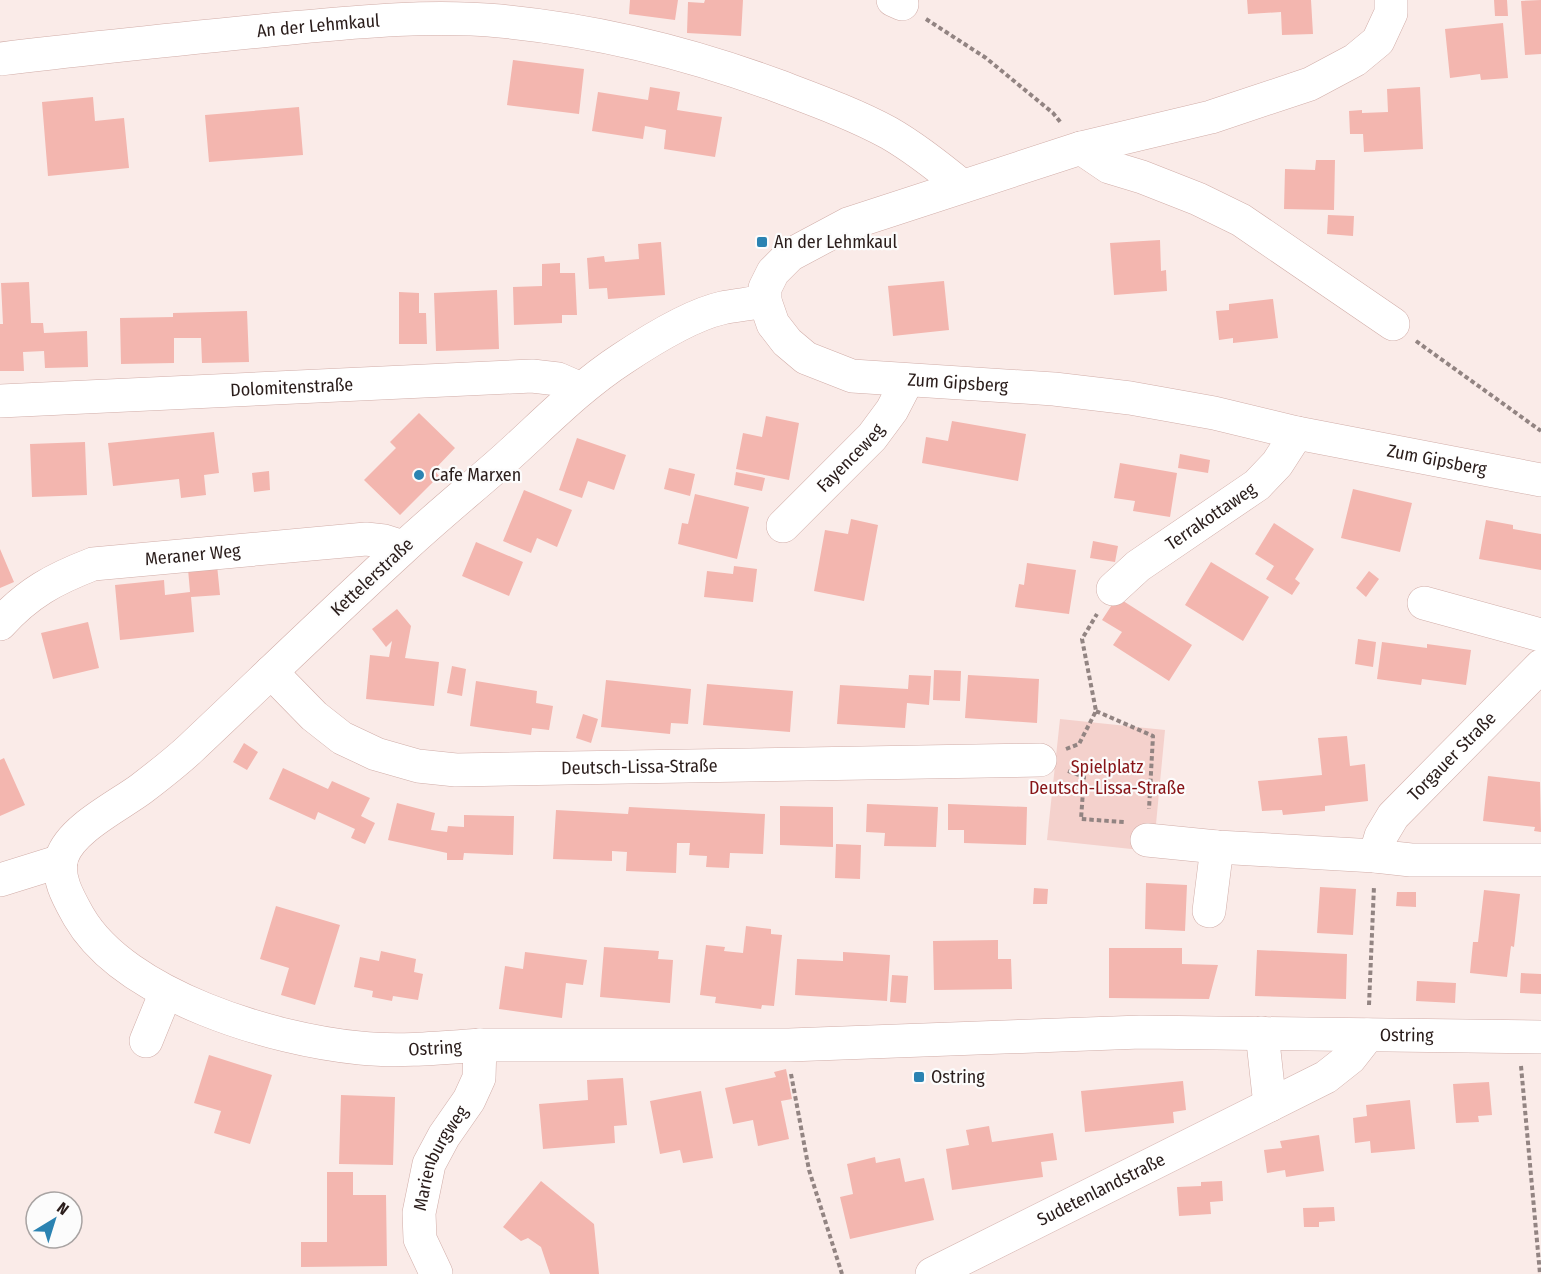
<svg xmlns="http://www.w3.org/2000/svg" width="1541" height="1274" font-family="'Fira Sans Condensed',sans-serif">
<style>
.green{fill:#f4d1cc}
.building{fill:#f3b6af}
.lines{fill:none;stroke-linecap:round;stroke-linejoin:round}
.minor-casing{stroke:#d1ada8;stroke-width:34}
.path{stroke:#928482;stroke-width:4;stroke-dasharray:4.5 3;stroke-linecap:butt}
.minor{stroke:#fff;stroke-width:33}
.poi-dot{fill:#2b83b2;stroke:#fcfcfc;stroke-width:2}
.labels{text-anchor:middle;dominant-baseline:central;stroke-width:4.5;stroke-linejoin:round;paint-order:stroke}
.street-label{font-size:18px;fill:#2a1d1b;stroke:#fcfcfc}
.poi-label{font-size:18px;fill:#2a1d1b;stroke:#fcfcfc;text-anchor:start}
.park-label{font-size:18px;fill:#871417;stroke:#fcfcfc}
</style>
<rect width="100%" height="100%" fill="#faebe8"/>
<!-- green -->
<path class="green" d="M1060 719 1165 730 1156 824H1150V851L1047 840Z"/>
<!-- building -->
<path class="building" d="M630 0H678L675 20 629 14Z
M705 0H743L741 36 687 33 688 2 704 3Z
M1247 0H1311L1313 34 1282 35 1281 12 1248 14Z
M1494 0H1507L1508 16H1495Z
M1541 0V54L1525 55 1521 1Z
M1503 23 1508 78 1481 80 1480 74 1450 78 1445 29Z
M513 60 584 69 579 114 507 105Z
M650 87 680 92 677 110 722 117 715 157 664 149 666 130 645 126 643 139 592 131 598 92 648 100Z
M1420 87 1423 149 1364 152 1363 134H1350L1349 111 1362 110V113L1388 112 1387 89Z
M93 97 95 121 124 118 129 168 48 176 42 102Z
M299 107 303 155 209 162 205 115Z
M1316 160H1335L1334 210 1284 209 1285 169 1315 170Z
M1328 215 1354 216 1353 236 1327 234Z
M1160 240 1161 271 1166 270 1167 291 1114 295 1110 243Z
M661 242 665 295 608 299 607 288 589 289 587 258 604 256 605 262 639 259 638 244Z
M560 263V273H575L577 315H562V323L514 325 513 287 542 286V264Z
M944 281 949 330 893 336 888 286Z
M29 282 31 323H43L44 333 87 331 88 367 45 368 44 351 23 352 24 371H0V324H3L1 283Z
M497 290 499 349 436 351 434 293Z
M399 292 419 293V313H426L427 344H399Z
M1273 299 1278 338 1233 343V338L1219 340 1216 311 1229 310V304Z
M247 311 249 362 202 363 201 338H174V363L121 364 120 318 173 317V313Z
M419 413 455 448 434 470 439 476 400 515 364 480 396 448 390 442Z
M766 416 799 423 789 480 736 469 743 433 762 437Z
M952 421 1026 434 1018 481 922 463 926 437 948 441Z
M214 432 219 473 204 475 206 495 181 498 179 479 113 486 108 443Z
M577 438 626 455 614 490 588 481 582 498 559 490Z
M85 442 87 495 32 497 30 444Z
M1180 454 1210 460 1208 473 1178 468Z
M1120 463 1177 473 1170 517 1133 511 1135 501 1114 498Z
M669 468 695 474 690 496 664 489Z
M269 471 270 490 254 492 252 473Z
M736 472 765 478 762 491 734 485Z
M1353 489 1412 503 1400 552 1341 538Z
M524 490 572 510 557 547 537 538 531 553 503 541Z
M695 494 749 507 737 559 678 544 682 523 688 524Z
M851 519 878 525 864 601 814 591 825 530 848 534Z
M1486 520 1513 525V529L1541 534V570L1479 559Z
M1274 523 1314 549 1295 579 1300 583 1292 595 1266 579 1274 566 1255 554Z
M1093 541 1118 546 1115 562 1090 558Z
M476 542 523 562 509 596 462 576Z
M0 549 14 582 0 588Z
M1211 562 1269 597 1243 641 1185 605Z
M1027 563 1076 570 1069 614 1015 607 1019 584 1024 585Z
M217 565 220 595 191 597 194 632 120 640 115 585 164 580 165 595 190 592 188 569Z
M734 566 757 569 753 602 704 597 707 571 733 574Z
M1369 571 1379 579 1366 597 1356 588Z
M1117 597 1192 645 1169 681 1113 645 1122 632 1102 620Z
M397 609 411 626 405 658 439 662 434 706 366 699 370 655 389 657 392 641 386 647 372 629Z
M88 622 99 668 53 679 41 633Z
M1358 639 1376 642 1373 667 1355 664Z
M1382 642 1427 648V644L1471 650 1466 685 1422 679 1421 685 1377 679Z
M452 666 466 669 462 696 447 693Z
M934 670 961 671 960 701 933 700Z
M909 675 931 676 929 705 907 703 905 728 837 724 840 685 908 689Z
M968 675 1039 679 1037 723 965 718Z
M606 680 691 689 688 724 671 723 670 734 601 727Z
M476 681 537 691 536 703 553 706 549 730 532 728 531 735 470 726Z
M707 684 793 691 790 732 703 725Z
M583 714 598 719 591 743 576 738Z
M1347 736 1350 766 1365 764 1368 801 1325 806V811L1283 815 1282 810 1262 811 1258 781 1322 775 1318 738Z
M244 743 258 752 247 770 233 762Z
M4 758 25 805 0 816V760Z
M283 768 328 789 332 781 370 798 361 816 375 823 365 844 351 838 355 829 318 812 315 820 269 799Z
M1488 776 1540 782 1541 832 1534 831 1535 827 1483 821Z
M397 803 435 813 431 830 447 832 448 826 464 827V815L514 816 513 855 464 853 463 860H447V853L388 840Z
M867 804 938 807 936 847 884 846 885 833 866 832Z
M948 804 1027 807 1026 845 964 843V830H948Z
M780 806 833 807V847L780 845Z
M629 807 765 814 763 854 730 853 729 868 706 867 707 856 689 855 690 843H677L676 873 626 871 627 852 612 851V861L553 859 556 810 628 814Z
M836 844 861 845 860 879 835 878Z
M1146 883 1187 885 1185 931 1145 929Z
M1320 887 1356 889 1353 935 1317 933Z
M1034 888 1048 889 1047 904H1033Z
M1484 890 1520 894 1514 947 1511 946 1507 977 1470 973 1473 942H1478Z
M1397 892H1416V907L1396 906Z
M276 906 340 925 315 1005 281 995 289 968 260 959Z
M746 926 771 929V934L782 935 774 1006 762 1005 761 1009 715 1003 716 997 700 995 706 945 725 947 724 951 743 953Z
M998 940V959H1011L1012 989 934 990 933 941Z
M604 947 659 951 658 959 673 960 670 1003 600 997Z
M1109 948H1182V964L1218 965 1209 999 1109 998Z
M1257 950 1347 954 1346 999 1255 996Z
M381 951 416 959 414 972 423 974 418 1000 393 996 392 1001 372 997 373 991 354 987 360 957 379 961Z
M525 952 587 960 583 985 566 983 562 1018 499 1009 505 966 523 969Z
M843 952 890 955 887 1001 795 995 797 959 843 961Z
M1521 973 1541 974V994L1520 993Z
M892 975 908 976 906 1003 890 1002Z
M1417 981 1456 983 1455 1003 1416 1001Z
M209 1055 272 1075 250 1144 214 1133 221 1111 194 1103Z
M786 1069 792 1099 781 1101 789 1139 758 1146 753 1120 733 1124 725 1088 776 1077 774 1072Z
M623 1078 627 1125 614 1126 615 1143 543 1149 539 1104 588 1100 587 1080Z
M1183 1081 1186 1110 1173 1112 1174 1123 1085 1132 1081 1091Z
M1489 1082 1492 1115 1478 1116 1479 1122 1456 1123 1453 1084Z
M701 1091 713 1158 683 1163 680 1150 660 1154 650 1101Z
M341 1095 395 1097 393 1165 339 1164Z
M1410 1100 1415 1149 1371 1153 1370 1141 1355 1143 1353 1118 1367 1116 1366 1105Z
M989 1126 992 1142 1053 1133 1057 1160 1041 1162 1043 1177 952 1190 946 1149 969 1145 966 1130Z
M1319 1135 1324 1171 1286 1177 1285 1170 1267 1173 1264 1150 1282 1148 1280 1141Z
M875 1157 876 1163 900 1158 905 1182 924 1178 934 1220 850 1239 840 1197 853 1194 847 1164Z
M327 1172H353V1195H386L387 1266 301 1267V1242H327Z
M541 1181 594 1224 599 1274H550L541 1247 528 1238 521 1241 503 1227Z
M1222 1181 1223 1201 1210 1202 1211 1214 1179 1216 1177 1187 1201 1186V1182Z
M1334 1207 1335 1221 1319 1222V1227H1304L1303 1208Z"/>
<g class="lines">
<defs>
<g id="minor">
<path d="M893 0 902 4"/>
<path id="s1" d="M1391 0V13L1378 41 1355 60 1310 84 1211 117 1081 148 848 224 790 255 773 272 765 288V301L773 324 787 342 806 358 852 376 1054 389 1130 398 1214 413 1297 433 1541 480"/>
<path id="s2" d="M0 59C90 48 179 39 270 30 346 23 424 14 500 21 595 30 689 53 778 86 815 100 854 114 889 133 915 148 939 167 962 186"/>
<path d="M1081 148 1109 167 1142 177 1198 199 1241 220 1393 324"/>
<path id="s3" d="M765 301C751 304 736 305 722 308 691 315 649 341 622 359 576 389 539 429 498 465 466 493 433 520 402 549 331 614 261 682 191 748 175 763 158 776 141 789 118 806 71 829 62 857 56 878 69 899 79 917 125 996 274 1040 360 1048 399 1052 440 1048 480 1045H789L1141 1032 1541 1037"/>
<path id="s4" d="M0 401 532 376 558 379 581 389"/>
<path id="s5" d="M783 526 872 437 892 410 907 381"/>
<path id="s6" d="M1113 589 1138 566 1257 485 1277 464 1297 433"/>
<path d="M1424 603 1541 635"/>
<path id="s7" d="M0 624C28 593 54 579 93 564L366 539 384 541 403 547"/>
<path id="s8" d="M271 672 314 716 342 738 376 754 418 766 456 770 1040 760"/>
<path d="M1147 840 1217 847 1375 856 1411 860H1541"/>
<path id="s9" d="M1375 856 1381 836 1393 816 1541 666"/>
<path d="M0 880 61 861"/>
<path d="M1209 911 1217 847"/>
<path d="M1262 1033 1270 1105"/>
<path d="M146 1041 166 992"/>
<path id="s10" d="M436 1273 420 1239 419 1213 429 1164 444 1136 469 1100 479 1078 480 1045"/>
<path id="s11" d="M932 1274 1326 1077 1350 1058 1368 1035"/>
</g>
</defs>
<!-- minor casing -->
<use href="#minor" class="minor-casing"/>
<!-- path -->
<path class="path" d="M926 19 986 58 1053 113 1062 124
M1416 341 1541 431
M1096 711 1153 736 1149 809
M1066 749 1079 744 1096 711 1082 639 1097 614
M1068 771 1084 777 1081 819 1124 822
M1369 1005 1374 886
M1521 1066 1540 1274
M791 1074 809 1170 842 1274"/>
<!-- minor -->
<use href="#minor" class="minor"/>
</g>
<!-- markers -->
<g class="poi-dot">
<rect x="756" y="236" width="12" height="12" rx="3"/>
<circle cx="419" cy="475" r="6"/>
<rect x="913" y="1071" width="12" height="12" rx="3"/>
</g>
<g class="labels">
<!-- street labels -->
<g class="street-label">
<text stroke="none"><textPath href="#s2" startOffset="320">An der Lehmkaul</textPath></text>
<text stroke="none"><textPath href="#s1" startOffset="956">Zum Gipsberg</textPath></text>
<text stroke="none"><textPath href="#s4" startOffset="292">Dolomitenstraße</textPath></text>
<text stroke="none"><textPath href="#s5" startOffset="96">Fayenceweg</textPath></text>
<text stroke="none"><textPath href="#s1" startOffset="1442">Zum Gipsberg</textPath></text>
<text stroke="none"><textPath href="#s6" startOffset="122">Terrakottaweg</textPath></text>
<text stroke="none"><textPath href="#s7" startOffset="212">Meraner Weg</textPath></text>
<text transform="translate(372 577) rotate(-43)">Kettelerstraße</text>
<text stroke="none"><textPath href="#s9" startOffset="128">Torgauer Straße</textPath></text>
<text stroke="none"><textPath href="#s8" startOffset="400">Deutsch-Lissa-Straße</textPath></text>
<text stroke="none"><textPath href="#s3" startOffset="2338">Ostring</textPath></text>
<text stroke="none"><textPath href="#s3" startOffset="1366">Ostring</textPath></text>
<text stroke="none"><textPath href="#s10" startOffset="123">Marienburgweg</textPath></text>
<text stroke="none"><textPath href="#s11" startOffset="189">Sudetenlandstraße</textPath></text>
</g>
<!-- poi labels -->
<g class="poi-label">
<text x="774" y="242">An der Lehmkaul</text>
<text x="431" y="475">Cafe Marxen</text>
<text x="931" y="1077">Ostring</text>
</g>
<!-- park labels -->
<g class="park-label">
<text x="1107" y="767">Spielplatz<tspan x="1107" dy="21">Deutsch-Lissa-Straße</tspan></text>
</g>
</g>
<!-- north arrow -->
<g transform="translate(54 1220) rotate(38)"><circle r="28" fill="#fcfcfc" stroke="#a8a3a2" stroke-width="1.5"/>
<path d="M0-4.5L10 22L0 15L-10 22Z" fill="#2b83b2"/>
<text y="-9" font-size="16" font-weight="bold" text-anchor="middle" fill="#2a1d1b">N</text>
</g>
</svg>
